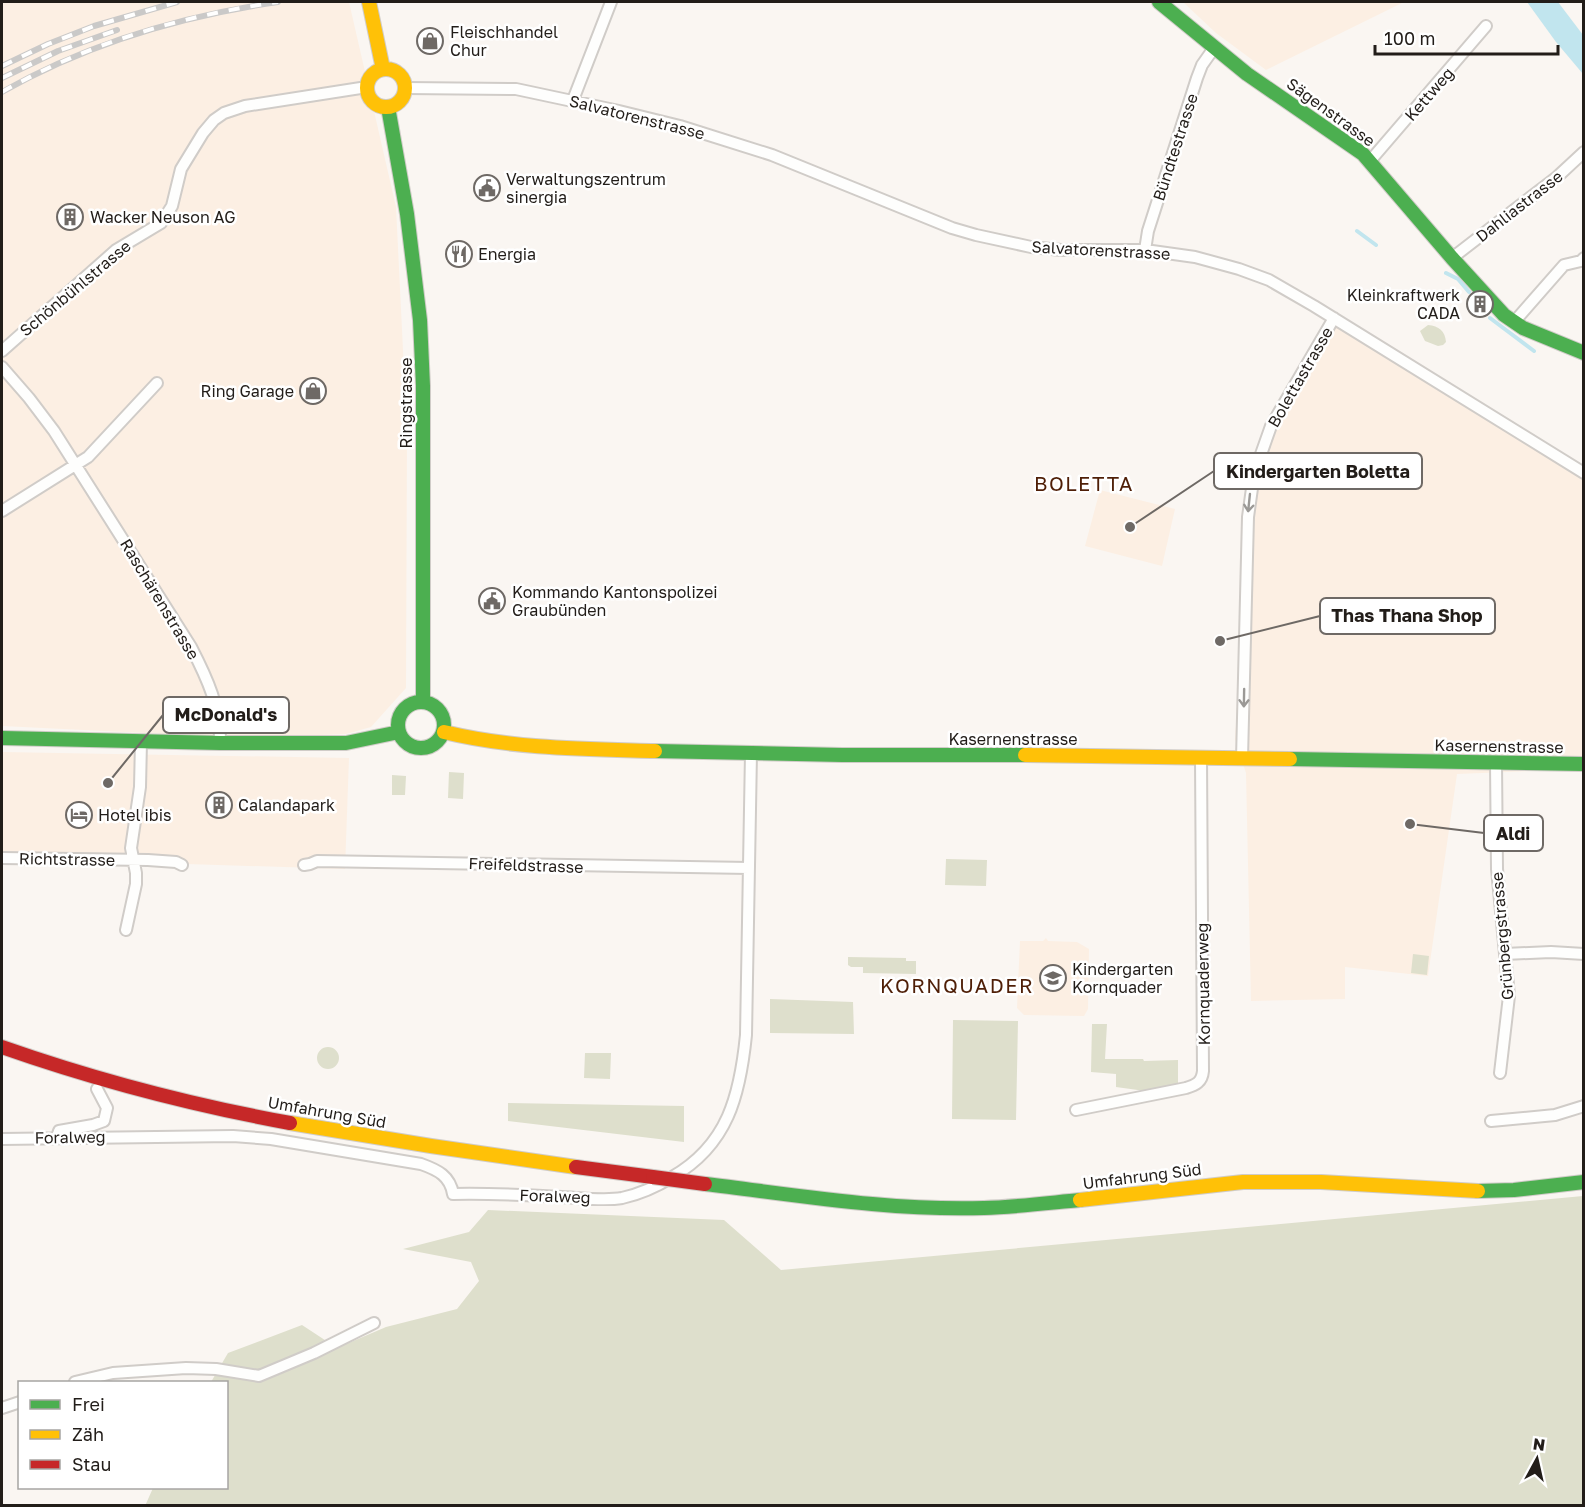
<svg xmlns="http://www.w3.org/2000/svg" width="1585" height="1507" font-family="'Golos Text',sans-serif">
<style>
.built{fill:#fcefe3}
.green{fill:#dedfcc}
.water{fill:#c1e5ee}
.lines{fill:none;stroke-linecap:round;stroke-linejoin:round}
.stream{stroke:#c1e5ee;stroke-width:4}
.street-casing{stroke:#d0ccc8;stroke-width:14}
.fast-casing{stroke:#d0ccc8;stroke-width:16}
.slow-casing{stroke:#d0ccc8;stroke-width:16}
.jam-casing{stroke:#d0ccc8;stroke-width:16}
.street{stroke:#fefefd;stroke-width:10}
.fast{stroke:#4caf50;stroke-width:14}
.slow{stroke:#ffc107;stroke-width:14}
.jam{stroke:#c62828;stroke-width:14}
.rail-casing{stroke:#cac9c8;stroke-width:6}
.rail{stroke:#fff;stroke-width:4;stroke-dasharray:11;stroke-linecap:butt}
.jam-bridge-casing{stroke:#d0ccc8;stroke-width:16;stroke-linecap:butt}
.jam-bridge{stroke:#c62828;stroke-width:14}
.oneway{stroke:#9b9996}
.labels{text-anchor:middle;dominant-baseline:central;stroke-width:5;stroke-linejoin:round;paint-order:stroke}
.poi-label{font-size:16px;fill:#221d19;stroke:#fff;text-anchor:start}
.street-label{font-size:16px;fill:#221d19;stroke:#fff}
.quarter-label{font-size:20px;letter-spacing:1.5px;fill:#4f1f07;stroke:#fff}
.leader{fill:none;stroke:#6e6965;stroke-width:2}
.callout-dot{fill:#6e6965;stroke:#fff;stroke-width:2}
.callout{fill:#fff;stroke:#6e6965;stroke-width:2}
.callout-label{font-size:18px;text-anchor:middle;font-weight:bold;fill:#221d19}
</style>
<rect width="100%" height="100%" fill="#faf6f2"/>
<!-- built -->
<path class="built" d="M2 2H349L396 207 407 432 406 688 371 727 346 734 247 738 2 726Z
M1183 2H1404L1266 70 1216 33Z
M1336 322 1583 474V769L1457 774 1428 976 1345 967V999L1251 1001 1246 773 1235 739 1250 497 1265 451Z
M1100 490 1175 509 1162 566 1085 546Z
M2 752 349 758 345 869 2 858Z
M1046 938 1048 941 1077 942 1089 949 1088 1009 1084 1016 1024 1015 1017 1008 1020 941H1043Z"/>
<!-- green -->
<path class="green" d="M1428 325C1439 326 1445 331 1446 342L1443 345 1438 346 1425 341 1420 331Z
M449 772 464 773 463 799 448 798Z
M392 775 406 776 405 795H392Z
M946 859 987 860 986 886 945 885Z
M1413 954 1429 956 1427 975 1411 973Z
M848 957 906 958V961H916V974L863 973V967H851L848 965Z
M770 999 853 1002 854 1034 770 1033Z
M953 1020 1018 1021 1016 1120 952 1119Z
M1092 1024H1107L1105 1059H1143L1144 1061 1178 1060V1084L1145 1091 1116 1087V1074L1091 1072Z
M317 1058a11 11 0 1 1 22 0a11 11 0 1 1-22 0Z
M585 1053H611L610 1079 584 1078Z
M508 1103 684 1106V1142L508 1121Z
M1583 1196V1505L145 1506 153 1488H226V1382H211L228 1353 302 1325 337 1348 386 1327 457 1309 479 1281 471 1262 403 1249 469 1232 488 1210 724 1220 781 1270Z"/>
<!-- water -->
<path class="water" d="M1527 2H1558L1583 35V74L1556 42Z"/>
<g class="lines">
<!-- stream -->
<path class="stream" d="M1357 231 1376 245
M1446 273 1458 279 1469 292
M1490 318 1534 351"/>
<defs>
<path id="street" d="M405 88 516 89 619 111 680 126 772 155 952 228 976 235 1031 247 1061 250H1145L1195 257 1239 269 1269 280 1314 306 1584 473
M573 100 611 2
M1370 161 1486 26
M1145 250 1148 231 1197 78 1202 65 1214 48
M1452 258 1557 177 1584 152
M1514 322 1564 265 1581 261 1584 258
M2 351 116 250 161 223 172 206 181 169 203 133 214 120 224 113 245 106 367 87
M2 367 29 398 54 431 191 647C207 678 221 708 220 743
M2 511 88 457 157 383
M1242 758 1248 517 1254 474 1271 426 1334 318
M1496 763 1497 869 1509 996 1500 1073
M2 858 148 860 176 862 182 865
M304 865 310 864 317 861 749 868
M126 930 136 884V873L131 848 140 787 141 742
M1505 954 1551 952 1584 954
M1076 1110 1186 1088C1196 1085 1202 1082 1203 1071L1201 758
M1491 1121 1555 1115 1584 1106
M57 1137 59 1131 93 1125 104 1121 107 1108 97 1089
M2 1139 233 1136 271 1139 421 1164C438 1170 450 1176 453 1194 489 1193 526 1195 562 1197 581 1198 604 1201 622 1198 640 1194 656 1187 672 1177 728 1145 740 1095 746 1035L751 753
M75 1382 113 1373 186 1368 216 1369 259 1376 314 1353 374 1323
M2 1408 20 1402"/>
<path id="fast" d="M1159 2 1247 74 1363 154 1452 258 1504 315 1523 328 1584 353
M388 107 407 214 420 320 423 386V701
M398 725a23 23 0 1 1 46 0a23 23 0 1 1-46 0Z
M2 738 220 743H346L399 732
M655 751 842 755H1025
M1290 759 1584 764
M705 1184C797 1195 891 1211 984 1208 1016 1207 1048 1203 1080 1200
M1478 1191 1514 1190 1584 1182"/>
<path id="slow" d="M369 2 383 69
M367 88a19 19 0 1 1 38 0a19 19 0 1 1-38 0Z
M444 732C514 749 584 749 655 751
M1025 755 1290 759
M290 1123 431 1146 576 1167
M1080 1200 1243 1182H1321L1478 1191"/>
<path id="jam" d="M2 1047C96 1080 192 1105 290 1123
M576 1167 653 1177"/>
</defs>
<!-- street casing -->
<use href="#street" class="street-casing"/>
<!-- fast casing -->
<use href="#fast" class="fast-casing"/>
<!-- slow casing -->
<use href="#slow" class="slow-casing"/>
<!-- jam casing -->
<use href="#jam" class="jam-casing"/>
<!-- street -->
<use href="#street" class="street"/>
<!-- fast -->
<use href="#fast" class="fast"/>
<!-- slow -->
<use href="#slow" class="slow"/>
<!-- jam -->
<use href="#jam" class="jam"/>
<defs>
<path id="rail" d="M2 66 48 44 94 26 177 2
M2 78 58 51 117 30
M2 92C88 43 181 16 278 2"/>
</defs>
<!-- rail casing -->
<use href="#rail" class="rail-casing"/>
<!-- rail -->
<use href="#rail" class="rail"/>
<defs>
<path id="jam-bridge" d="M653 1177 705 1184"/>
</defs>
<!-- jam-bridge casing -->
<use href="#jam-bridge" class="jam-bridge-casing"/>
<!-- jam-bridge -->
<use href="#jam-bridge" class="jam-bridge"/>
</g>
<!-- one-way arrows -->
<defs><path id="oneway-shaft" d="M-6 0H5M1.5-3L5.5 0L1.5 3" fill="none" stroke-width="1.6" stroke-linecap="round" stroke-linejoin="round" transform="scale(1.5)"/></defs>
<g class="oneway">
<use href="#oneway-shaft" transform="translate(1249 503) rotate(96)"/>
<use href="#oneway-shaft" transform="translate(1244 698) rotate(91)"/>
</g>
<!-- icons -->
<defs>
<symbol id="shop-ring" viewBox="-11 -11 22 22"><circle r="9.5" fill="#fff" stroke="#6e6965" stroke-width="1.5"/><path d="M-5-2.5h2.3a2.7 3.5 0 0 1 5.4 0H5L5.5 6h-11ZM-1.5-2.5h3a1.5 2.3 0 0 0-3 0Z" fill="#6e6965"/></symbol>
<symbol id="civic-ring" viewBox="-11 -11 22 22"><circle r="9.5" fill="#fff" stroke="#6e6965" stroke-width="1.5"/><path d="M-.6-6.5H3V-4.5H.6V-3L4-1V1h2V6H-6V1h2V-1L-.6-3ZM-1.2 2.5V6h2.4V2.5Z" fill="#6e6965"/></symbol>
<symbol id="building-ring" viewBox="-11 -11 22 22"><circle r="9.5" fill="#fff" stroke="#6e6965" stroke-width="1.5"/><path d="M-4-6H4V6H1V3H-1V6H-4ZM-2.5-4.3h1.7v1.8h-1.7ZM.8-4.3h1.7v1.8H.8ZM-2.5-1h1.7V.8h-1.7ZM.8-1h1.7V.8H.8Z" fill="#6e6965"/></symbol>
<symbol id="restaurant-ring" viewBox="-11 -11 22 22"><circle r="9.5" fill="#fff" stroke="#6e6965" stroke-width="1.5"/><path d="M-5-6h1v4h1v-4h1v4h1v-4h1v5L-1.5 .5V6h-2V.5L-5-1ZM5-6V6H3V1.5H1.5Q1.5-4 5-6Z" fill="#6e6965"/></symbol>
<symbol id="hotel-ring" viewBox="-11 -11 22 22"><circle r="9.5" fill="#fff" stroke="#6e6965" stroke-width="1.5"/><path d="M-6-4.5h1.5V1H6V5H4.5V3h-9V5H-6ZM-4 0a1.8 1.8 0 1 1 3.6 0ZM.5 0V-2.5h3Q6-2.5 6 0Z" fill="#6e6965"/></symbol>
<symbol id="school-ring" viewBox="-11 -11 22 22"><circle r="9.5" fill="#fff" stroke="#6e6965" stroke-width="1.5"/><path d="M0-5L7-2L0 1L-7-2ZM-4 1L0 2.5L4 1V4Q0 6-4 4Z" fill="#6e6965"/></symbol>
</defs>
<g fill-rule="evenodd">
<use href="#shop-ring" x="415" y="26" width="30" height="30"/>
<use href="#civic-ring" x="472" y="173" width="30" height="30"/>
<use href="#building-ring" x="55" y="202" width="30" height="30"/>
<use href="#restaurant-ring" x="444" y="239" width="30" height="30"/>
<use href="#building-ring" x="1465" y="289" width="30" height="30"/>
<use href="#shop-ring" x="298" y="376" width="30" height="30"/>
<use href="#civic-ring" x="477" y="586" width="30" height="30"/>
<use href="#building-ring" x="204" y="790" width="30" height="30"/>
<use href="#hotel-ring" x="64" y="800" width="30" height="30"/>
<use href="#school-ring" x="1038" y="963" width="30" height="30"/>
</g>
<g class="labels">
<!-- poi labels -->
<g class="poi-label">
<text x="450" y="32">Fleischhandel<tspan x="450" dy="18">Chur</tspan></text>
<text x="506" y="179">Verwaltungszentrum<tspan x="506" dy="18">sinergia</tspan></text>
<text x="90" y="217">Wacker Neuson AG</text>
<text x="478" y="254">Energia</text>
<text x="1460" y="295" text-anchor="end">Kleinkraftwerk<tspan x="1460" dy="18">CADA</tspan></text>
<text x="294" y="391" text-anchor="end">Ring Garage</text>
<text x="512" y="592">Kommando Kantonspolizei<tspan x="512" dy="18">Graubünden</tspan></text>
<text x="238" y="805">Calandapark</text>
<text x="98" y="815">Hotel ibis</text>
<text x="1072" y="969">Kindergarten<tspan x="1072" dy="18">Kornquader</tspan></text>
</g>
<!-- street labels -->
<g class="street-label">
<text transform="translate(1429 94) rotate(-49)">Kettweg</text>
<text transform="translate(1331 112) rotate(36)">Sägenstrasse</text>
<text transform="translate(637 117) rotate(14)">Salvatorenstrasse</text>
<text transform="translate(1175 147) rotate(-72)">Bündtestrasse</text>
<text transform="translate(1519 206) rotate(-38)">Dahliastrasse</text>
<text transform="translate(1101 250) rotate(3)">Salvatorenstrasse</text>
<text transform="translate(75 288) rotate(-40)">Schönbühlstrasse</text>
<text transform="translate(1300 377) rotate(-60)">Bolettastrasse</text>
<text transform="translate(406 403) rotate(-90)">Ringstrasse</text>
<text transform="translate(160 599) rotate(59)">Raschärenstrasse</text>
<text x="1013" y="739">Kasernenstrasse</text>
<text transform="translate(1499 746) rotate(1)">Kasernenstrasse</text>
<text transform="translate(67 859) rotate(1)">Richtstrasse</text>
<text transform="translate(526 865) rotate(2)">Freifeldstrasse</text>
<text transform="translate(1502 936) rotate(-95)">Grünbergstrasse</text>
<text transform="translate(1203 984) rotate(-91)">Kornquaderweg</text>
<text transform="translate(327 1112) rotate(10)">Umfahrung Süd</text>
<text transform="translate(70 1137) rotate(-1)">Foralweg</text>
<text transform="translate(1142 1176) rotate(-7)">Umfahrung Süd</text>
<text transform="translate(555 1196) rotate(2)">Foralweg</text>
</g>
<!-- quarter labels -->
<g class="quarter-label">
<text x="1084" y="483">BOLETTA</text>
<text x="957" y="985">KORNQUADER</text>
</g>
</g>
<!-- callouts -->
<path class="leader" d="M1130 527L1214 471M1220 641L1320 616M108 783L163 715M1410 824L1484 833"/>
<g class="callout-dot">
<circle cx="1130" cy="527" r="6"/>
<circle cx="1220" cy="641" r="6"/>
<circle cx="108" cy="783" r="6"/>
<circle cx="1410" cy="824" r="6"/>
</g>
<g class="callout">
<rect x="1214" y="453" width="208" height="36" rx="6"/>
<rect x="1320" y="598" width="175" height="36" rx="6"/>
<rect x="163" y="697" width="126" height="36" rx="6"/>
<rect x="1484" y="815" width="59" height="36" rx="6"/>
</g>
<g class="callout-label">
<text x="1318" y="478">Kindergarten Boletta</text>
<text x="1407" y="622">Thas Thana Shop</text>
<text x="226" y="721">McDonald's</text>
<text x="1513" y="840">Aldi</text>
</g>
<!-- border -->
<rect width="1585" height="1507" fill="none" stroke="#221d19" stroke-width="6"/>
<!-- legend -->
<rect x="18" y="1381" width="210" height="108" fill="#ffffff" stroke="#a7a5a3" stroke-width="1.5"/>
<rect x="30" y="1400" width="30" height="9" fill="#4caf50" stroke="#a7a5a3" stroke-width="1.5"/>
<text x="72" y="1411" font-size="18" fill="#221d19">Frei</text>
<rect x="30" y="1430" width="30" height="9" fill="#ffc107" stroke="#a7a5a3" stroke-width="1.5"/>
<text x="72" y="1441" font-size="18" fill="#221d19">Zäh</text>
<rect x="30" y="1460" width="30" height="9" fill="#c62828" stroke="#a7a5a3" stroke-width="1.5"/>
<text x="72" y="1471" font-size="18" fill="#221d19">Stau</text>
<!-- north arrow -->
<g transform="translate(1537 1459) rotate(8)" stroke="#ffffff" stroke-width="4.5" paint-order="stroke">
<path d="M0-4.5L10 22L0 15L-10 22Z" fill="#221d19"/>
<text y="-9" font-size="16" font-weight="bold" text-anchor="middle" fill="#221d19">N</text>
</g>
<!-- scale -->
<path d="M1375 45v9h183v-9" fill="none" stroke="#221d19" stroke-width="3"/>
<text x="1384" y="45" font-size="18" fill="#221d19" stroke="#ffffff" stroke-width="4.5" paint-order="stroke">100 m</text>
</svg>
